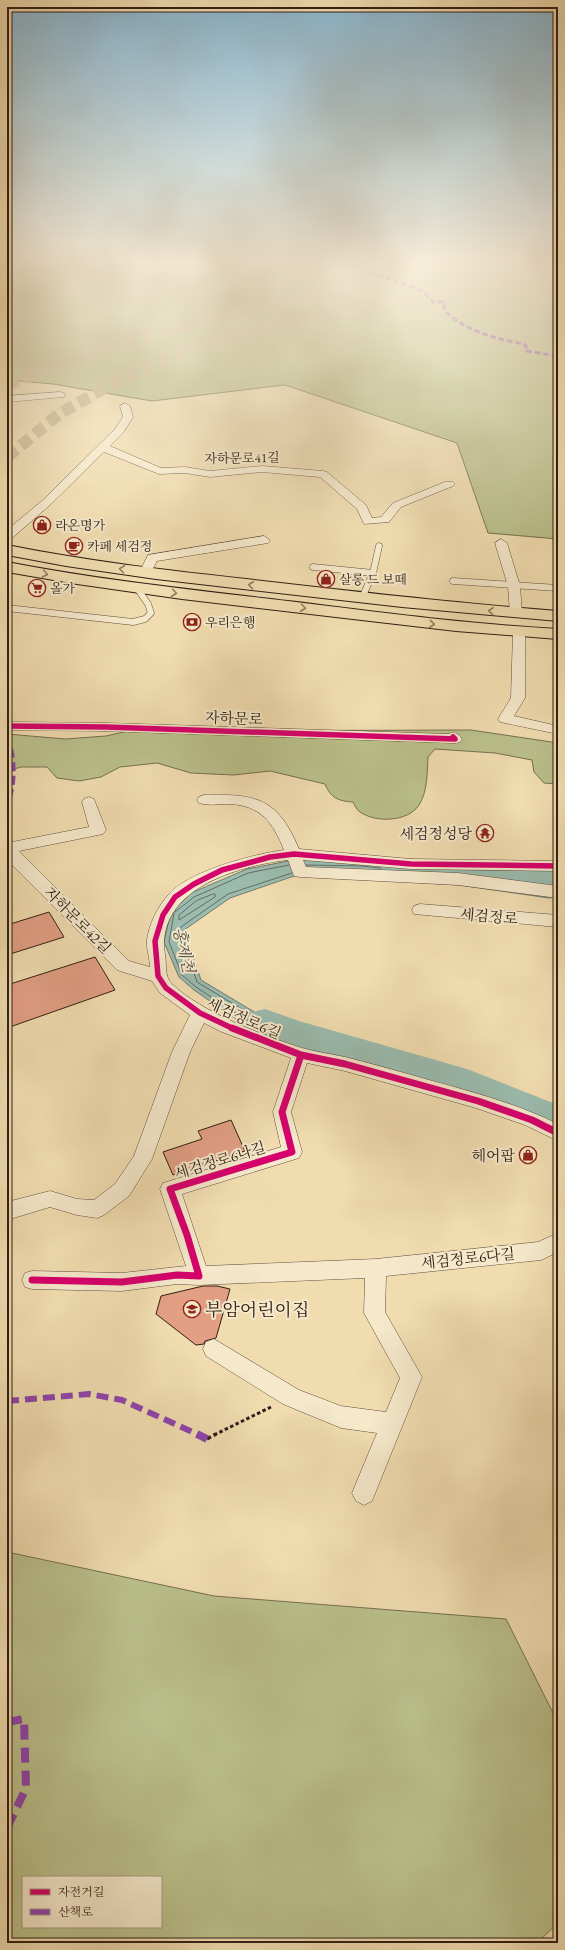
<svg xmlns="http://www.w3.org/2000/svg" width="565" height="1950" font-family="'EB Garamond','Noto Serif KR',serif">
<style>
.green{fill:#bac08b;stroke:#756f50;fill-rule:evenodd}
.water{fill:#9abbae;stroke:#707c71}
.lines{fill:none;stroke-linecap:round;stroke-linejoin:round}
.shore{stroke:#656c62;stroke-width:1}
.river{fill:#9abbae;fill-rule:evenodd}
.building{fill:#e29f84;stroke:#301e15}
.trunk-tunnel{stroke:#cab690;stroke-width:12;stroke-dasharray:12 6;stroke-linecap:butt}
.service-casing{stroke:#604e3c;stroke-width:7}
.minor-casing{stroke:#604e3c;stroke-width:1}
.primary-casing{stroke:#301e15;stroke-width:2}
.path-far1{stroke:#301e15;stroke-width:3;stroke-dasharray:3.5 2.5;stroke-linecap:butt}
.path{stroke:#301e15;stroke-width:3.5;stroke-dasharray:4.5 3;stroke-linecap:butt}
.service{stroke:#f5e8cb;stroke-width:6}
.minor{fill:#f5e8cb;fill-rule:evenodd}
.primary{fill:#f0dcaf;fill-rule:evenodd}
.quiet-far3{stroke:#8e44ad;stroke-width:3;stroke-dasharray:5.5 3;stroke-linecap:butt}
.quiet-far2{stroke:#8e44ad;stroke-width:4.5;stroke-dasharray:9 4.5;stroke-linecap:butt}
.quiet-far1{stroke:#8e44ad;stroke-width:6;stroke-dasharray:12 6;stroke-linecap:butt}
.quiet{stroke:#8e44ad;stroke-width:8;stroke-dasharray:15 8;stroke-linecap:butt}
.cycleway-far1-casing{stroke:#f5e8cb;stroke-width:8}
.cycleway-casing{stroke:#f5e8cb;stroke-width:10}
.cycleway-far1{stroke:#d6006c;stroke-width:5.5}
.cycleway{stroke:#d6006c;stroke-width:7}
.oneway{stroke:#907d62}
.labels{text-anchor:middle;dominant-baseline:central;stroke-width:4;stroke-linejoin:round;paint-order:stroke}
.far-street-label{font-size:13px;fill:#301e15;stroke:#f5e8cb}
.far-poi-label{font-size:13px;fill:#301e15;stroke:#f5e8cb;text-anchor:start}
.street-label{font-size:15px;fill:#301e15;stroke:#f5e8cb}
.poi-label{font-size:15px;fill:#301e15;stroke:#f5e8cb;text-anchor:end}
.water-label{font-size:16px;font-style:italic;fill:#504d43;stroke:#f5e8cb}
.near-poi-label{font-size:18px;fill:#301e15;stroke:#f5e8cb;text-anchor:start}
</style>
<rect width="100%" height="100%" fill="#f0dcaf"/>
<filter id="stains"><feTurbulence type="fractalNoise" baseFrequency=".005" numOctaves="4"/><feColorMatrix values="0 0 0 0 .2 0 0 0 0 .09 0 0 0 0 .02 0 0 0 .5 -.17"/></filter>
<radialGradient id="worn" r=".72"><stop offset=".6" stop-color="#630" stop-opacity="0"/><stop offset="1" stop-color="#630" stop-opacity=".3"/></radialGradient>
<!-- green -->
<path class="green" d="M7 259H558V539L488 533 457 443 291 387 284 385 152 401 53 384 7 380Z
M471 730 558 743V784L544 783 534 772 532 760 495 753 435 749 428 757C427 772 428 791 419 805 408 822 376 823 360 812 357 810 355 806 353 802 338 801 331 798 325 784L270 771 234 775 191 773 157 763 120 767 101 777 79 781 57 778 47 767H21L7 771V734L65 739 106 736 128 731Z
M7 1552 214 1596 506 1619 558 1723V1923L537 1943H7ZM23 1877H161V1927H23Z"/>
<!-- water -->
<path class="water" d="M294 860 363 862 501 876 534 883 558 878V897L549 898 459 885 297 875 230 898 184 930 201 980 266 1019 332 1047 437 1080 540 1106 558 1115V1138L524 1120 312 1054 239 1021 194 990 179 977 164 942 171 911 191 893 247 869Z"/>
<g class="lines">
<!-- shore -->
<path class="shore" d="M306 865 362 866 388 869
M292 873 228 894 181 927 180 931 197 982 265 1023 330 1050 360 1060
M213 894H215V897L179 920V915L196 901Z
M175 912 194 897 248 873 289 865
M174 913 169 942 182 975 196 987 241 1017 313 1050
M503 1101 538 1110 558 1118"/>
<!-- river -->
<path class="river" d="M397 858 558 865V887L397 880 386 877 381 869 386 861Z
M265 1009 299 1021 467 1069 558 1105V1136L458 1096 290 1046 253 1032 247 1022 253 1012Z"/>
</g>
<!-- building -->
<path class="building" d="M49 912 64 937 7 955V925Z
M95 957 115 990 7 1028V985Z
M231 1120 245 1151 173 1175 163 1152 202 1139 198 1131Z
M203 1286H217L230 1289 216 1338 205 1341 204 1344 196 1345 156 1314 161 1296Z"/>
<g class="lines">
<!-- trunk-tunnel -->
<path class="trunk-tunnel" d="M7 385C45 369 84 354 124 342 227 311 333 293 439 276
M7 457 59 414 124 377 194 346 283 322 558 267"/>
<defs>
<path id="service" d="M313 567 373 573
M453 581 558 588
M362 598 373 573 379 546
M7 608 133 622 145 619 151 613 148 604 137 588"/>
<path id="minor" d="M60 392 64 393 65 395 64 397 7 402V396Z
M125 403 130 406 133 417 123 433 110 446 161 468 185 467 210 471 262 466 323 471 327 472 366 505 372 518 381 517 393 503 445 482H453L455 484 453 486 401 507 389 522 364 524 357 509 320 477 262 472 210 477 185 473 159 474 104 452 51 504 11 539 7 540V530L43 500 115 429 123 417 120 406Z
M264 536 270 540 268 543 157 561 149 576 145 577 139 573 148 555Z
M501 539 507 543 520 586 522 613 516 617 510 613 508 586 495 543Z
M519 628 524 629 525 632V698L514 716 558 726V734L500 722 498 719 511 698 513 632 514 629Z
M7 722 106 723 448 734C454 732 458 733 462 739L460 742 455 743 106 731 7 730Z
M204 795C256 794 277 797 299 849L411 859 558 861V871L411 869 303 860 306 867 458 873 558 886V898L458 885 300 877 294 876 288 860C238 866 155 889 165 955 167 965 164 976 172 984 201 1012 264 1036 302 1048 316 1052 331 1054 345 1057 373 1064 401 1072 429 1080 473 1092 517 1104 558 1124V1141L525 1125 476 1108 345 1071 307 1063 291 1112 302 1152 299 1158 182 1194 206 1266 376 1259 538 1242 558 1233V1252L541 1260 386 1276 385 1312 422 1377 372 1501 364 1505 356 1501 352 1493 377 1433 341 1428 283 1404 206 1356 203 1349 206 1342 214 1339 299 1390 341 1406 386 1412 400 1378 364 1313 365 1278 199 1285 177 1284 122 1291 32 1289 25 1287 22 1280 25 1273 32 1271 122 1273 186 1266 160 1189 163 1183 281 1147 273 1112 291 1058 222 1032 204 1023 190 1052 152 1159 129 1196 104 1215 97 1218 77 1215 50 1207 7 1220V1202L50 1191 77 1199 94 1200 115 1184 134 1156 172 1052 190 1015 160 993 152 981 117 970 11 864 7 857V841L12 842 89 827 82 802 84 799 89 797 94 799 106 830 103 834 19 851 129 961 150 967C150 959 146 948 147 940 149 924 158 906 169 894 189 871 254 854 284 850 273 823 261 805 229 804 219 804 209 806 199 803L197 800 199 797Z
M420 904 558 915V927L414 914 412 910 414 906Z"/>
<path id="primary" d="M7 545C86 561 166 570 246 579 350 591 454 603 558 611V621L402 607 156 579 66 566 7 555Z
M7 562C100 580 194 590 288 601 378 612 467 624 558 629V639L456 631 182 599 77 584 7 572Z"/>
</defs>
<!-- service casing -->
<use href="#service" class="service-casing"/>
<!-- minor casing -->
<use href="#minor" class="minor-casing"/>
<!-- primary casing -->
<use href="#primary" class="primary-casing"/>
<!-- path-far1 -->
<path class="path-far1" d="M214 1435 271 1407"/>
<!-- path -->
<path class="path" d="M207 1439 216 1434"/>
<!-- service -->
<use href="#service" class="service"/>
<!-- minor -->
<use href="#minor" class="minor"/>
<!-- primary -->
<use href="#primary" class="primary"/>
<!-- quiet-far3 -->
<path class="quiet-far3" d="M339 259 357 264 366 272 383 276 424 292 433 302H444V310C465 331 496 339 524 344L528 349 527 351 558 356"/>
<!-- quiet-far2 -->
<path class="quiet-far2" d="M7 736C15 756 16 785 7 804"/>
<!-- quiet-far1 -->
<path class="quiet-far1" d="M7 1401 89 1394 122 1400 199 1435"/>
<!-- quiet -->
<path class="quiet" d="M197 1434 207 1439
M7 1722 24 1719 26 1788 7 1828"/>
<defs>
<path id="cycleway-far1" d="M7 726 106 727 455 739 453 737
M234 1029 200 1013 166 988 158 976 155 941 163 915 175 897 194 884 222 870 270 857 294 854 411 864 558 866"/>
<path id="cycleway" d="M232 1028 301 1055 345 1064 478 1101 532 1120 558 1133
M32 1280 122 1282 177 1275 199 1276 187 1235 170 1189 292 1152 282 1112 301 1055"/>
</defs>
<!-- cycleway-far1 casing -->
<use href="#cycleway-far1" class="cycleway-far1-casing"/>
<!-- cycleway casing -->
<use href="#cycleway" class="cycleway-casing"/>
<!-- cycleway-far1 -->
<use href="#cycleway-far1" class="cycleway-far1"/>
<!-- cycleway -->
<use href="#cycleway" class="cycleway"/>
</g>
<!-- one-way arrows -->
<defs><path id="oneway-chevron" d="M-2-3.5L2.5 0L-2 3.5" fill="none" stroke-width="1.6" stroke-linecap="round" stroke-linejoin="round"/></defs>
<g class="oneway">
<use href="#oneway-chevron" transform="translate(122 569) rotate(-172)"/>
<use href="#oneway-chevron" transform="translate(45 574) rotate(12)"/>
<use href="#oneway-chevron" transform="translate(251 585) rotate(-173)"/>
<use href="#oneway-chevron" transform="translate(174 593) rotate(7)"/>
<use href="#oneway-chevron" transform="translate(303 608) rotate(7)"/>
<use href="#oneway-chevron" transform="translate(491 611) rotate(-175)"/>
<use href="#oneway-chevron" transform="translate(432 624) rotate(6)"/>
</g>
<!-- sky -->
<linearGradient id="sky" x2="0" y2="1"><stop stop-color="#89b7d1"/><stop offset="0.49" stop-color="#f8efdb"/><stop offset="1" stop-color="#f8efdb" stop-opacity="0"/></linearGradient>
<rect width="565" height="532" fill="url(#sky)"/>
<!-- icons -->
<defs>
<symbol id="shop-ring" viewBox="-11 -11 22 22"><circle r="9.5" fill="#f5e8cb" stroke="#8f2418" stroke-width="1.5"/><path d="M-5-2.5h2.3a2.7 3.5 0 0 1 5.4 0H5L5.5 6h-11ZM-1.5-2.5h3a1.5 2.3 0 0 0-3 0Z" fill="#8f2418"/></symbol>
<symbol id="cafe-ring" viewBox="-11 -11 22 22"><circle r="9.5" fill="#f5e8cb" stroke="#8f2418" stroke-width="1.5"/><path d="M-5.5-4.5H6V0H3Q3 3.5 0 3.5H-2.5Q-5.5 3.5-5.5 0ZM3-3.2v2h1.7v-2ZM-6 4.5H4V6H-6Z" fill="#8f2418"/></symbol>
<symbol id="supermarket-ring" viewBox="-11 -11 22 22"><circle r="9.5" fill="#f5e8cb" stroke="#8f2418" stroke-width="1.5"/><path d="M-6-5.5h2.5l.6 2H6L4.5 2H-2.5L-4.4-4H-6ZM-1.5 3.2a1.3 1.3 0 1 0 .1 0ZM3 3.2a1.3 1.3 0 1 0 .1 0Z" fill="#8f2418"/></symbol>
<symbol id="bank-ring" viewBox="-11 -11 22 22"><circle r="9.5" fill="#f5e8cb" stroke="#8f2418" stroke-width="1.5"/><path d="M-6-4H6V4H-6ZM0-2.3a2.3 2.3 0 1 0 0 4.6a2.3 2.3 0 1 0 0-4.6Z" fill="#8f2418"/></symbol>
<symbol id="temple-ring" viewBox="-11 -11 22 22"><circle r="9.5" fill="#f5e8cb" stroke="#8f2418" stroke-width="1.5"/><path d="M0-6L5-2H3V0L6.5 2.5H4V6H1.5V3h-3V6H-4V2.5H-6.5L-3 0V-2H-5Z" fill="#8f2418"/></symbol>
<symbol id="school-ring" viewBox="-11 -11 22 22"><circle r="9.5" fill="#f5e8cb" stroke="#8f2418" stroke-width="1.5"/><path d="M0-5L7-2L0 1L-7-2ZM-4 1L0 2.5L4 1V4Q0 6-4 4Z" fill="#8f2418"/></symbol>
</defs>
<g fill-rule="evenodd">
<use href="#shop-ring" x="32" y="515" width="20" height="20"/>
<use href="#cafe-ring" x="64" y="536" width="20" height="20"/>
<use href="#shop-ring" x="316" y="569" width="20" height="20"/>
<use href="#supermarket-ring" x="27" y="578" width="20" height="20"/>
<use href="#bank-ring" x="182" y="612" width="20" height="20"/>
<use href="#temple-ring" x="475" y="823" width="20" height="20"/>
<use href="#shop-ring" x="518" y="1145" width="20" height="20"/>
<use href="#school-ring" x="182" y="1299" width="20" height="20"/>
</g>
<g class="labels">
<!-- far-street labels -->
<g class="far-street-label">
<text transform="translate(242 458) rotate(-1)">자하문로41길</text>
</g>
<!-- far-poi labels -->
<g class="far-poi-label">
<text x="55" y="525">라온명가</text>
<text x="87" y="546">카페 세검정</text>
<text x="339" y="579">살롱 드 보떼</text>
<text x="50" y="588">올가</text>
<text x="205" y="622">우리은행</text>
</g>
<!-- street labels -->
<g class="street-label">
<text transform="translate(234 718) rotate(2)">자하문로</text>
<text transform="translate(489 916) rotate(5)">세검정로</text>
<text transform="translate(78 920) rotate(45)">자하문로42길</text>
<text transform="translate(244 1018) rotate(24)">세검정로6길</text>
<text transform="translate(220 1160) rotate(-17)">세검정로6나길</text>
<text transform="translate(468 1258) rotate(-6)">세검정로6다길</text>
</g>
<!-- poi labels -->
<g class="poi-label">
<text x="472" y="833">세검정성당</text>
<text x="515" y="1155">헤어팝</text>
</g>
<!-- water labels -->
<g class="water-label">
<text transform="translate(184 950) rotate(77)">홍제천</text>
</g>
<!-- near-poi labels -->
<g class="near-poi-label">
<text x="205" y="1309">부암어린이집</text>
</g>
</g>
<!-- margin -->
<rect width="565" height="1950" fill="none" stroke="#f0dcaf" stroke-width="24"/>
<rect x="8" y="8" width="549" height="1934" fill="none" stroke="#301e15" stroke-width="2"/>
<rect x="12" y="12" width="541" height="1926" fill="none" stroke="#301e15"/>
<!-- legend -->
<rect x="22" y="1876" width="140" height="52" fill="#f5e8cb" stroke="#a69782"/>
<rect x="30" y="1889" width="20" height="6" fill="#d6006c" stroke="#a69782"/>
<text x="58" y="1896" font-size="12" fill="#301e15">자전거길</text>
<rect x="30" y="1909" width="20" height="6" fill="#8e44ad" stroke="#a69782"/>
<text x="58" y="1916" font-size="12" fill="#301e15">산책로</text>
<rect width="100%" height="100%" filter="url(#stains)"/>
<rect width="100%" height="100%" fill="url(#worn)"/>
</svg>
